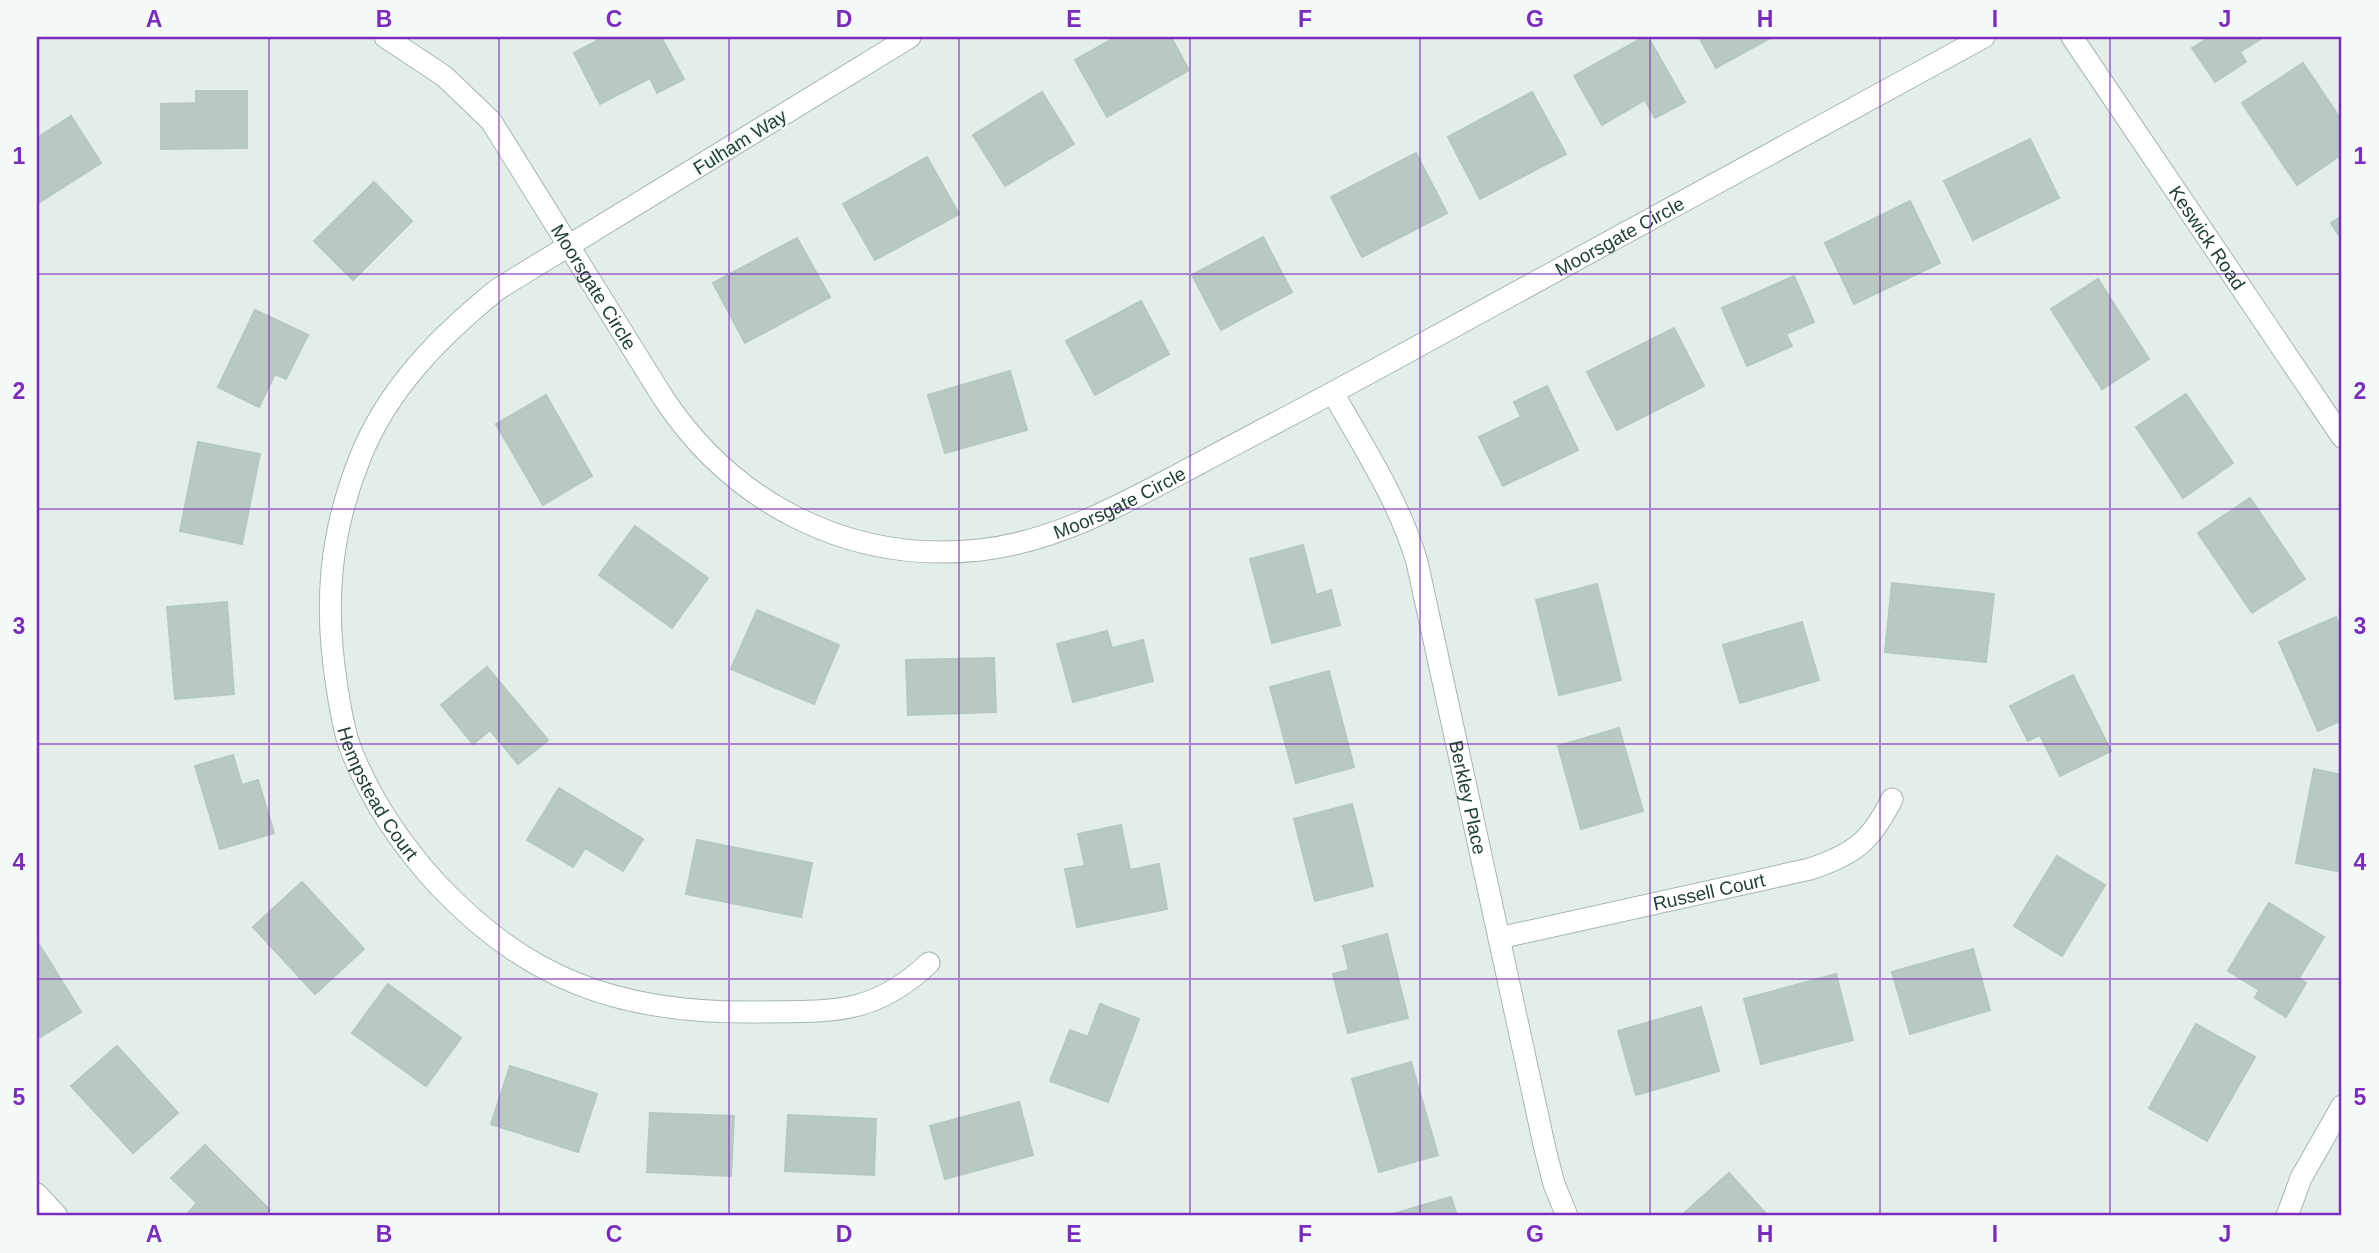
<svg xmlns="http://www.w3.org/2000/svg" width="2379" height="1253" font-family="Arial,sans-serif">
<style>
.building{fill:#b8c9c2;stroke:#b5c8c0;stroke-width:2}
.lines{fill:none;stroke-linecap:round;stroke-linejoin:round}
.minor-casing{stroke:#a5b7b0;stroke-width:23}
.minor{stroke:#fff;stroke-width:21}
.grid{fill:none;stroke:#7b2cbf;stroke-width:2;stroke-opacity:0.55}
.labels{text-anchor:middle;dominant-baseline:central;stroke-width:5;stroke-linejoin:round;paint-order:stroke}
.street-label{font-size:19px;fill:#214138;stroke:#f4faf7}
.neatline{fill:none;stroke:#7b2cbf;stroke-width:2.5}
.grid-label{font-size:23px;text-anchor:middle;font-weight:bold;fill:#7b2cbf}
</style>
<rect width="100%" height="100%" fill="#e3eee9"/>
<!-- building -->
<path class="building" d="M595 37H661L684 79 657 93 650 78 600 104 574 53 597 41Z
M1116 37H1171L1189 70 1107 117 1075 60Z
M1644 37H1648L1685 102 1655 118 1645 100 1602 125 1574 76Z
M1699 37H1772L1716 68Z
M2203 37H2264L2240 52 2246 62 2215 82 2192 48 2205 40Z
M2303 63 2342 121V154L2297 185 2242 103Z
M196 91H247V148L161 149V104L196 103Z
M1042 92 1074 144 1005 186 973 135Z
M1532 92 1566 154 1480 199 1448 137Z
M71 116 101 163 37 204V138Z
M2030 139 2059 198 1973 240 1944 181Z
M1416 153 1447 213 1362 257 1331 197Z
M927 157 959 214 875 260 843 204Z
M374 182 412 221 353 280 314 241Z
M1910 201 1940 263 1854 304 1825 243Z
M2342 216V240L2331 223Z
M1263 237 1292 292 1221 330 1192 275Z
M797 238 830 297 745 343 713 283Z
M1794 276 1814 322 1786 334 1792 346 1747 366 1722 308Z
M2098 279 2149 359 2102 389 2051 309Z
M1141 301 1169 354 1095 395 1066 341Z
M255 310 308 335 286 379 275 374 259 407 218 387Z
M1674 328 1704 386 1617 430 1587 372Z
M1010 371 1027 430 945 453 928 395Z
M1547 386 1578 450 1503 486 1479 437 1521 417 1514 402Z
M2186 394 2233 463 2183 498 2136 427Z
M546 395 592 476 543 505 496 424Z
M198 442 260 454 242 544 180 531Z
M2250 498 2305 579 2252 613 2198 533Z
M635 526 708 578 672 628 599 575Z
M1303 545 1316 595 1331 590 1340 625 1272 643 1250 559Z
M1892 583 1994 594 1986 662 1885 652Z
M1597 584 1621 680 1559 695 1536 600Z
M227 602 234 694 175 699 167 607Z
M757 610 839 645 814 704 731 669Z
M2336 617 2342 632V720L2318 731 2279 642Z
M1802 622 1819 680 1740 703 1723 645Z
M1107 631 1112 648 1143 640 1153 681 1073 702 1057 644Z
M994 658 996 712 908 715 906 660Z
M487 667 548 740 518 764 490 730 473 744 441 705Z
M1329 671 1354 767 1296 783 1270 687Z
M2073 675 2111 751 2060 776 2040 735 2028 741 2010 706Z
M1619 728 1643 811 1581 829 1558 746Z
M233 755 242 785 258 780 274 833 220 849 195 766Z
M2314 769 2342 775V872L2296 863Z
M559 788 643 839 623 871 585 848 573 867 527 840Z
M1352 804 1373 886 1315 901 1294 819Z
M1121 825 1130 870 1159 864 1167 909 1077 927 1065 869 1085 866 1078 834Z
M697 840 812 863 801 917 686 894Z
M2057 856 2105 885 2062 956 2014 926Z
M302 882 364 949 315 994 253 927Z
M2269 903 2324 937 2299 978 2306 983 2286 1017 2255 998 2259 990 2228 971Z
M1387 934 1408 1018 1348 1033 1333 974 1349 970 1343 946Z
M37 941 81 1012 37 1039Z
M1973 949 1990 1010 1910 1034 1892 972Z
M1836 974 1853 1040 1761 1064 1744 999Z
M388 984 461 1038 426 1086 352 1033Z
M1100 1004 1139 1019 1108 1102 1050 1081 1070 1030 1088 1037Z
M1701 1007 1719 1071 1636 1095 1618 1031Z
M2196 1024 2255 1057 2207 1141 2149 1108Z
M117 1046 178 1113 133 1153 71 1086Z
M1411 1062 1438 1155 1379 1172 1352 1079Z
M510 1066 597 1094 578 1152 491 1124Z
M1019 1102 1033 1155 945 1179 930 1126Z
M650 1113 734 1116 731 1176 647 1172Z
M788 1115 876 1119 874 1175 785 1171Z
M205 1145 270 1210 264 1216H189L187 1214 197 1203 171 1178Z
M1729 1173 1768 1216H1685L1683 1214Z
M1451 1197 1457 1216H1389V1215Z"/>
<g class="lines">
<defs>
<g id="minor">
<path id="s1" d="M385 37 444 76 491 121 664 399C735 505 851 564 980 550 1060 541 1132 499 1202 462 1258 432 1314 403 1369 373 1574 261 1779 149 1984 37"/>
<path id="s2" d="M910 37 498 289C441 335 387 389 360 458 329 535 324 607 337 687 340 707 343 728 350 747 370 799 401 845 439 886 478 927 524 963 578 984 635 1007 698 1013 759 1012 831 1011 873 1016 929 963"/>
<path id="s3" d="M2072 37 2342 437"/>
<path id="s4" d="M1333 393C1364 448 1399 501 1417 562L1545 1149 1554 1184 1567 1216"/>
<path id="s5" d="M1499 938 1810 869C1855 854 1871 841 1892 799"/>
<path d="M37 1194 57 1216"/>
<path d="M2287 1216 2301 1178 2342 1106"/>
</g>
</defs>
<!-- minor casing -->
<use href="#minor" class="minor-casing"/>
<!-- minor -->
<use href="#minor" class="minor"/>
</g>
<!-- grid -->
<path class="grid" d="M269 37V1216M499 37V1216M729 37V1216M959 37V1216M1190 37V1216M1420 37V1216M1650 37V1216M1880 37V1216M2110 37V1216M37 274H2342M37 509H2342M37 744H2342M37 979H2342"/>
<g class="labels">
<!-- street labels -->
<g class="street-label">
<text transform="translate(740 142) rotate(-32)">Fulham Way</text>
<text stroke="none"><textPath href="#s1" startOffset="1547">Moorsgate Circle</textPath></text>
<text stroke="none"><textPath href="#s3" startOffset="242">Keswick Road</textPath></text>
<text stroke="none"><textPath href="#s1" startOffset="331">Moorsgate Circle</textPath></text>
<text stroke="none"><textPath href="#s1" startOffset="980">Moorsgate Circle</textPath></text>
<text stroke="none"><textPath href="#s2" startOffset="1052">Hempstead Court</textPath></text>
<text stroke="none"><textPath href="#s4" startOffset="430">Berkley Place</textPath></text>
<text stroke="none"><textPath href="#s5" startOffset="215">Russell Court</textPath></text>
</g>
</g>
<!-- border -->
<rect width="2379" height="1253" fill="none" stroke="#f4faf7" stroke-width="77"/>
<rect x="38" y="38" width="2302" height="1176" class="neatline"/>
<g class="grid-label">
<text x="154" y="27">A</text>
<text x="384" y="27">B</text>
<text x="614" y="27">C</text>
<text x="844" y="27">D</text>
<text x="1074" y="27">E</text>
<text x="1305" y="27">F</text>
<text x="1535" y="27">G</text>
<text x="1765" y="27">H</text>
<text x="1995" y="27">I</text>
<text x="2225" y="27">J</text>
<text x="19" y="164">1</text>
<text x="2360" y="164">1</text>
<text x="19" y="399">2</text>
<text x="2360" y="399">2</text>
<text x="19" y="634">3</text>
<text x="2360" y="634">3</text>
<text x="19" y="870">4</text>
<text x="2360" y="870">4</text>
<text x="19" y="1105">5</text>
<text x="2360" y="1105">5</text>
<text x="154" y="1242">A</text>
<text x="384" y="1242">B</text>
<text x="614" y="1242">C</text>
<text x="844" y="1242">D</text>
<text x="1074" y="1242">E</text>
<text x="1305" y="1242">F</text>
<text x="1535" y="1242">G</text>
<text x="1765" y="1242">H</text>
<text x="1995" y="1242">I</text>
<text x="2225" y="1242">J</text>
</g>
</svg>
